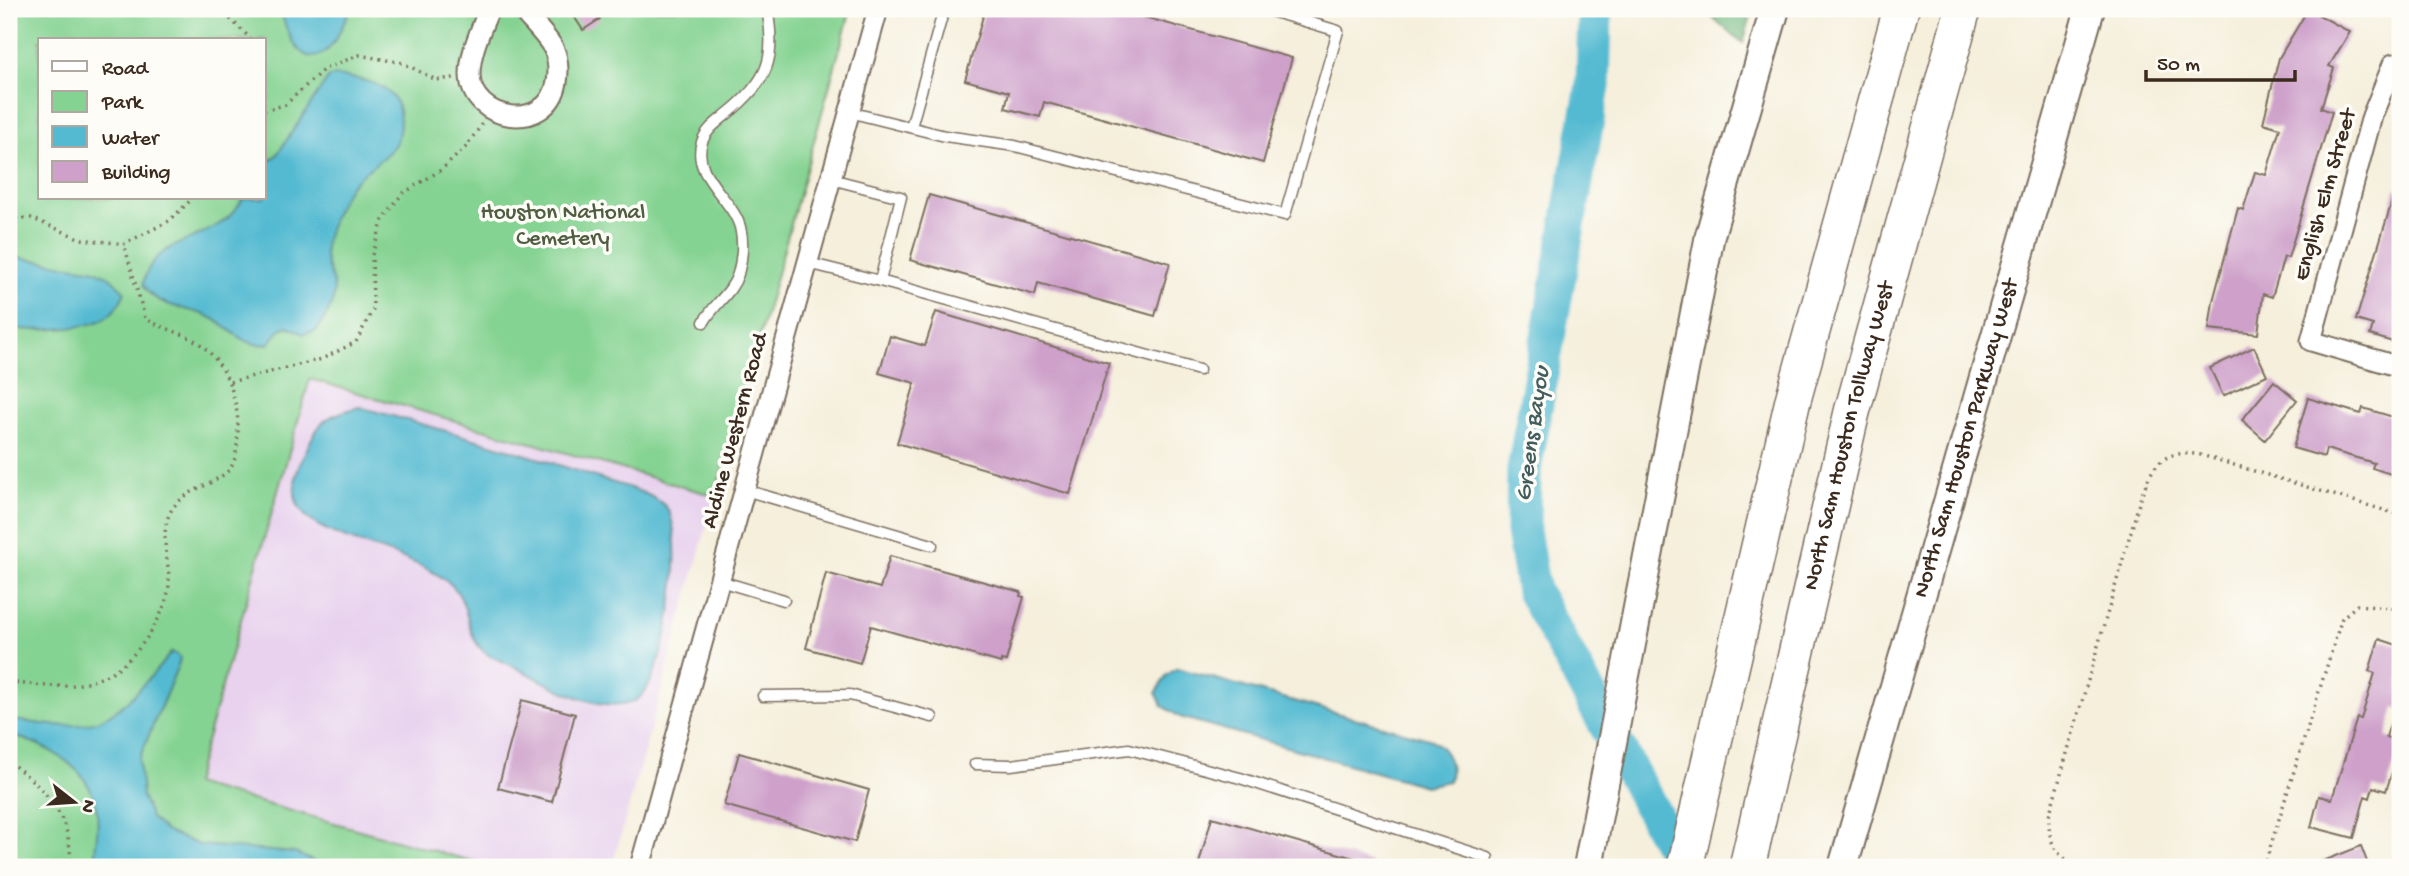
<svg xmlns="http://www.w3.org/2000/svg" width="2409" height="876" font-family="'Gochi Hand',sans-serif">
<style>
.built{fill:#e8d2ee}
.green{fill:#85d392;stroke:#607e58;stroke-width:2;fill-rule:evenodd}
.forest{fill:#6cb57c;stroke:#54704d;stroke-width:2}
.water{fill:#53bad1;stroke:#477278;stroke-width:2}
.lines{fill:none;stroke-linecap:round;stroke-linejoin:round}
.river{stroke:#53bad1;stroke-width:35}
.building{fill:#cea0ca}
.service-casing{stroke:#7c6f60;stroke-width:13}
.minor-casing{stroke:#7c6f60;stroke-width:23}
.secondary-casing{stroke:#7c6f60;stroke-width:32}
.motorway-casing{stroke:#7c6f60;stroke-width:38}
.path{stroke:#7c6f60;stroke-width:3.5;stroke-dasharray:2 5;stroke-linecap:butt}
.service{stroke:#fff;stroke-width:10}
.minor{stroke:#fff;stroke-width:19}
.secondary{stroke:#fff;stroke-width:28}
.motorway{stroke:#fff;stroke-width:35}
.labels{text-anchor:middle;dominant-baseline:central;stroke-width:7;stroke-linejoin:round;paint-order:stroke}
.street-label{font-size:23px;fill:#3b2a1e;stroke:#fdfcf7}
.park-label{font-size:23px;fill:#515d41;stroke:#fdfcf7}
.water-label{font-size:24px;font-style:italic;fill:#435c5d;stroke:#fdfcf7}
</style>
<rect width="100%" height="100%" fill="#fdfcf7"/>
<filter id="ink" filterUnits="userSpaceOnUse"><feTurbulence type="fractalNoise" baseFrequency=".0143" numOctaves="2"/><feDisplacementMap in="SourceGraphic" scale="14" xChannelSelector="R" yChannelSelector="G"/><feConvolveMatrix kernelMatrix="1 2 1 2 8 2 1 2 1" color-interpolation-filters="sRGB"/></filter>
<filter id="wash" filterUnits="userSpaceOnUse"><feTurbulence type="fractalNoise" baseFrequency=".00686" numOctaves="4" result="noise"/><feDisplacementMap in="SourceGraphic" scale="28" xChannelSelector="R" yChannelSelector="G"/><feGaussianBlur stdDeviation="1.57" result="paint"/><feColorMatrix in="noise" values="0 0 0 0 0 0 0 0 0 0 0 0 0 0 0 0 0 1.4 0 .05"/><feComposite in="paint" operator="in"/></filter>
<g filter="url(#wash)">
<rect width="100%" height="100%" fill="#f5efdc"/>
<!-- built -->
<path class="built" d="M311 379 715 496 612 867H493L194 784Z"/>
<!-- green -->
<path class="green" d="M9 9H851L715 496 310 379 194 784 493 867H9ZM40 40H264V198H40Z"/>
<!-- forest -->
<path class="forest" d="M1702 9H1753L1743 43Z"/>
<!-- water -->
<path class="water" d="M281 9H351C343 22 336 46 322 54 299 69 283 24 281 9Z
M332 76C361 78 400 83 400 120 400 129 399 138 394 146 382 162 364 170 351 185 341 198 333 217 328 233 313 278 357 276 316 331L303 334 288 326 281 329 268 344C242 348 231 327 210 317 189 307 154 308 143 284 154 231 220 246 243 198H264V164L276 156 328 78Z
M16 257 95 270 110 277 125 292C120 303 115 312 104 319 86 329 35 332 15 328L9 323V259Z
M359 407C438 428 516 450 592 476 614 484 644 489 663 504 691 526 667 688 634 701 597 715 548 683 517 668 508 663 496 660 487 654 462 636 474 602 447 581 424 564 390 553 363 544 318 528 276 515 303 457 320 420 321 418 359 407Z
M172 652 180 657 179 663 139 759 142 796 151 818 165 831 199 845 295 853 326 867H93C95 846 101 823 95 802 86 765 43 743 9 735V719C105 736 111 722 172 652Z
M1177 668 1432 740C1447 750 1454 763 1449 781L1425 786 1180 717 1163 706 1156 693 1166 676Z"/>
<g class="lines">
<!-- river -->
<path class="river" d="M1595 9 1593 86 1524 470 1523 531 1533 591 1683 867"/>
</g>
<g id="blocks">
<!-- building -->
<path class="building" d="M569 9H594L600 19 583 30Z
M985 9H1115L1292 58 1263 163 1044 102 1040 117 1005 108 1009 92 965 80Z
M2308 9 2350 32 2329 66 2334 68 2321 108 2332 112 2288 258 2284 257 2272 297 2263 294 2258 334 2209 329 2213 301 2238 208 2243 210 2255 172 2266 175 2280 128 2263 123 2279 58Z
M2396 188 2400 189V327L2396 343 2370 335 2373 325 2356 320Z
M929 195 1170 263 1155 316 1038 283 1035 295 910 260Z
M936 312 1109 363 1070 494 897 443 915 383 879 373 890 336 925 346Z
M2254 347 2267 375 2223 396 2210 368Z
M2274 381 2297 400 2265 440 2242 420Z
M2308 398 2361 414 2363 408 2400 419V477L2372 468 2374 463 2326 449 2324 457 2293 448Z
M890 556 1021 592 1020 596 1024 597 1006 661 1001 660V663L871 626 860 663 806 648 826 573 880 588Z
M2379 639 2400 646V710L2395 708 2386 737 2400 741V747L2386 791 2373 787 2370 798 2365 796 2354 838 2311 827 2319 796 2332 799 2357 718 2361 719 2375 673 2369 671Z
M522 700 575 714 552 802 498 788Z
M739 753 869 790 855 842 724 805Z
M1212 817 1371 863 1370 867H1198Z
M2361 846 2369 867H2311V866Z"/>
</g>
</g>
<g filter="url(#ink)">
<use href="#blocks" fill-opacity="0" stroke="#7c6f60" stroke-width="2"/>
<g class="lines">
<defs>
<path id="service" d="M849 112 945 136 1015 146 1285 215 1338 31 1264 9
M911 127 944 9
M808 263 880 281 901 197 831 179
M880 281 1199 370
M704 322C713 305 732 293 738 274 742 260 744 241 740 227 732 198 691 175 702 142 706 130 717 122 727 114 767 82 777 60 767 9
M745 490 932 545
M720 581 784 600
M763 696 850 695 932 717
M975 764 1011 765 1129 749 1240 778 1488 858"/>
<path id="minor" d="M489 9C481 30 470 52 470 75 471 122 548 134 557 82 559 71 558 55 552 46 544 33 531 21 521 9
M2400 65 2393 64 2372 116 2311 341 2400 367
M640 867 878 9"/>
<g id="secondary">
<path d="M1588 867 1710 235 1775 9"/>
<path id="s1" d="M1843 867 2090 9"/>
</g>
<g id="motorway">
<path d="M1685 867 1793 400 1901 9"/>
<path id="s2" d="M1747 867 1852 412 1963 9"/>
</g>
</defs>
<!-- service casing -->
<use href="#service" class="service-casing"/>
<!-- minor casing -->
<use href="#minor" class="minor-casing"/>
<!-- secondary casing -->
<use href="#secondary" class="secondary-casing"/>
<!-- motorway casing -->
<use href="#motorway" class="motorway-casing"/>
<!-- path -->
<path class="path" d="M220 9 252 40
M264 65V99
M264 110 285 105 324 69 359 55 403 63 436 80 454 78
M9 219 31 218 81 239 124 244 169 221 193 198
M230 382 322 359 356 342 373 309 372 255 383 220 402 194 441 170 465 148 482 124
M9 682C66 690 109 691 146 639 157 623 167 605 169 585 170 565 161 542 167 521 174 492 207 489 227 472 237 463 237 445 238 432 239 398 225 359 194 340 178 331 160 328 145 318L124 244
M9 762C46 788 74 820 70 867
M2085 867C2057 860 2048 845 2049 816L2140 500C2152 466 2161 448 2201 455L2400 515
M2264 867 2342 618 2357 605 2400 609"/>
<!-- service -->
<use href="#service" class="service"/>
<!-- minor -->
<use href="#minor" class="minor"/>
<!-- secondary -->
<use href="#secondary" class="secondary"/>
<!-- motorway -->
<use href="#motorway" class="motorway"/>
</g>
</g>
<g class="labels">
<!-- street labels -->
<g class="street-label">
<text transform="translate(2326 195) rotate(-74)">English Elm Street</text>
<text transform="translate(736 431) rotate(-75)">Aldine Western Road</text>
<text stroke="none"><textPath href="#s2" startOffset="443">North Sam Houston Tollway West</textPath></text>
<text stroke="none"><textPath href="#s1" startOffset="446">North Sam Houston Parkway West</textPath></text>
</g>
<!-- park labels -->
<g class="park-label">
<text x="563" y="213">Houston National<tspan x="563" dy="26">Cemetery</tspan></text>
</g>
<!-- water labels -->
<g class="water-label">
<text transform="translate(1534 434) rotate(-82)">Greens Bayou</text>
</g>
</g>
<!-- margin -->
<rect width="2409" height="876" fill="none" stroke="#fdfcf7" stroke-width="35"/>
<!-- legend -->
<rect x="38" y="38" width="228" height="161" fill="#fdfcf7" stroke="#afa8a0" stroke-width="2"/>
<rect x="52" y="61" width="35" height="10" fill="#ffffff" stroke="#afa8a0" stroke-width="2"/>
<text x="102" y="74" font-size="21" fill="#3b2a1e">Road</text>
<rect x="52" y="91" width="35" height="21" fill="#85d392" stroke="#afa8a0" stroke-width="2"/>
<text x="102" y="108" font-size="21" fill="#3b2a1e">Park</text>
<rect x="52" y="126" width="35" height="21" fill="#53bad1" stroke="#afa8a0" stroke-width="2"/>
<text x="102" y="144" font-size="21" fill="#3b2a1e">Water</text>
<rect x="52" y="161" width="35" height="21" fill="#cea0ca" stroke="#afa8a0" stroke-width="2"/>
<text x="102" y="178" font-size="21" fill="#3b2a1e">Building</text>
<!-- north arrow -->
<g transform="translate(74 802) rotate(107)" stroke="#fdfcf7" stroke-width="5" paint-order="stroke">
<path d="M0-5L12 26L0 18L-12 26Z" fill="#3b2a1e"/>
<text y="-10" font-size="19" font-weight="bold" text-anchor="middle" fill="#3b2a1e">N</text>
</g>
<!-- scale -->
<path d="M2146 70v10h149v-10" fill="none" stroke="#3b2a1e" stroke-width="3.5"/>
<text x="2157" y="70" font-size="21" fill="#3b2a1e" stroke="#fdfcf7" stroke-width="5" paint-order="stroke">50 m</text>
</svg>
